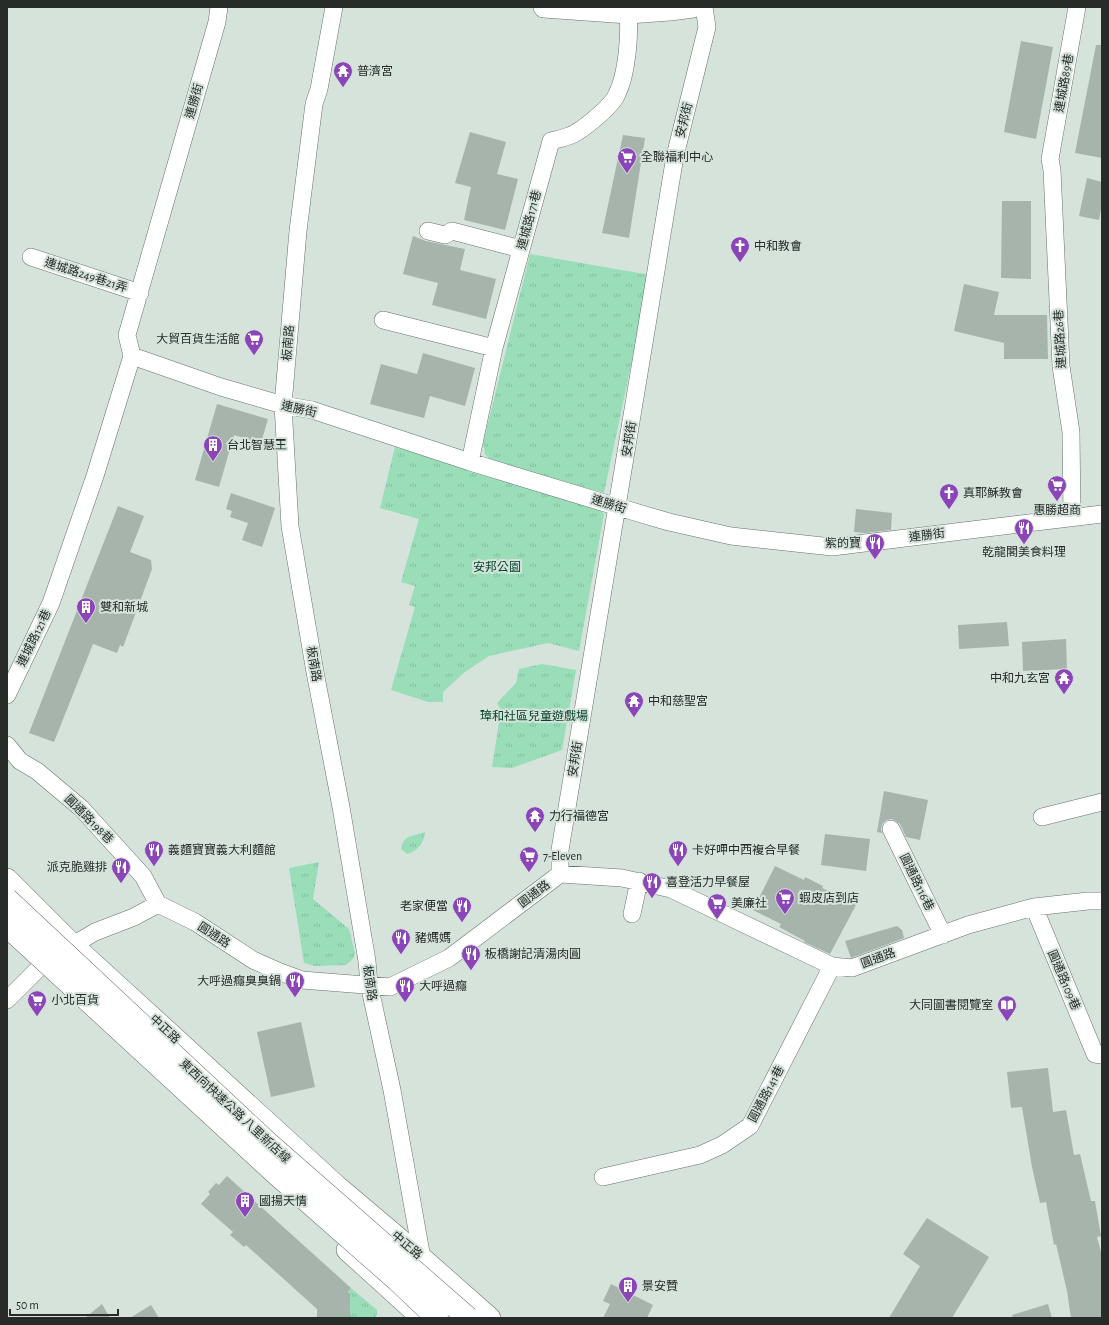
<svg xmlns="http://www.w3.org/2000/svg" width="1109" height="1325" font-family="'Alegreya Sans','Noto Sans TC',sans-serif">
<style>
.grass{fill:url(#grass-tufts)}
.building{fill:#a7b4ac}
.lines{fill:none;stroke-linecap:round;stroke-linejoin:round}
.minor-casing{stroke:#66726b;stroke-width:18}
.major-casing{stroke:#66726b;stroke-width:22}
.minor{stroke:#fff;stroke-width:17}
.major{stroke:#fff;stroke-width:21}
.highway-bridge-casing{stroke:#66726b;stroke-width:23;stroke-linecap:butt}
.highway-bridge{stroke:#fff;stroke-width:22}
.labels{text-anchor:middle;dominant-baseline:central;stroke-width:4;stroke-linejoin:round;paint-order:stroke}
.poi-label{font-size:12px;fill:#272c29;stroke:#d5e3db;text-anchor:start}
.street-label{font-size:12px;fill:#272c29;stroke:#d5e3db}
.park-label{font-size:12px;fill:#06452c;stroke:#d5e3db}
</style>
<defs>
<pattern id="grass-tufts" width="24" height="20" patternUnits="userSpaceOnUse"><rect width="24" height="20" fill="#99deb9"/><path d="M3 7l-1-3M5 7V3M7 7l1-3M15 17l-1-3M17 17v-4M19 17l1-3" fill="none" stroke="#84bf9f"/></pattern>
</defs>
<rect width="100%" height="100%" fill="#d5e3db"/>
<!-- grass -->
<path class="grass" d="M530 254 650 275 604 493 490 460 485 454 483 443Z
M395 447 601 510 604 514 579 651 548 643 489 656 465 672 443 692V702H428L391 690 415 607 409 605 415 586 401 582 419 519 380 508Z
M542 664 576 670 562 750 512 768 492 767 501 710 497 703 516 683 519 669Z
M425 832C424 843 418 851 407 854L401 849C403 835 413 836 425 832Z
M319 862 313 899 349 929 355 953 353 959 346 965 315 966 304 963 289 868Z
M351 1288 377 1310V1314L375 1318H350L345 1303 351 1296 348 1292Z"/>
<!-- building -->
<path class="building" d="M1021 41 1053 47 1036 139 1004 132Z
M1096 45H1102V158L1075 153Z
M470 132 506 142 497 174 518 179 505 230 464 220 471 187 455 183Z
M623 135 645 138 629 238 602 233Z
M1087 178 1102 182V203L1099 220 1079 216Z
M1002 201H1031V279L1001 278Z
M413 236 426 241 465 249 460 270 496 279 486 319 432 305 438 283 403 274Z
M964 284 999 292 994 315H1047L1048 359H1004V343L954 331Z
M423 353 475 368 465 406 430 396 424 418 370 404 381 364 417 374Z
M217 404 268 419 261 443 234 435 219 487 195 480Z
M231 493 275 508 262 547 242 540 248 523 230 517 232 511 226 509Z
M118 506 144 516 130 552 151 560 152 569 123 647 120 645 117 653 93 644 54 742 29 733Z
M856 509 892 513 891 530 865 533 854 532Z
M1007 622 1009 646 959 649 958 625Z
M1066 639 1067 669 1023 671 1022 642Z
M884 791 928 800 920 840 906 837 900 824 896 821 892 819 887 820 883 823 881 828 882 833 877 832Z
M825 834 870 839 866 871 821 865Z
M775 866 804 880 805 877 823 886 822 888 856 905 830 954 804 942 805 941 779 927 781 924 753 910Z
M897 926 902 930 904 938 851 958 845 941Z
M301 1022 315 1087 271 1097 257 1032Z
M1048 1068 1053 1112 1066 1110 1074 1155 1080 1154 1091 1201H1095L1101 1236 1097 1237 1102 1256V1318H1071L1067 1291 1056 1244 1054 1245 1046 1202 1040 1203 1032 1167 1022 1107 1011 1108 1007 1072Z
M227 1176 351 1288 348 1292 350 1294V1318H317V1309L246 1245 244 1247 230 1235 233 1232 201 1204 210 1194 208 1192 216 1183 219 1185Z
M927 1218 989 1257 952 1318H889L920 1266 903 1254Z
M611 1284 653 1305 647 1318H603L610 1304 603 1301Z
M102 1304 110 1318H85Z
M1048 1304 1052 1318H1013L1012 1315Z
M151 1305 159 1318H130Z"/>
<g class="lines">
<defs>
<path id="minor" d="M219 7 217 22 127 335 132 356 221 387 283 405 312 410 470 462 618 507 669 522 731 536 832 547 1102 514
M334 7 319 89 314 104 298 231 283 405 290 526 315 672 341 807 367 961 369 984 392 1090 422 1258V1264
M428 231 445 235 452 231 521 249
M31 257 140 293
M383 320 494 348
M470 462 494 348 551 141C559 139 570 137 577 132 587 126 613 105 617 94 627 74 630 35 628 13
M1072 517 1071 432 1061 366 1052 170 1050 159 1077 7
M7 695 51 603 95 476 132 356
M7 745 20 761 37 771 81 808 143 876 158 904
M1042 817 1102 802
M891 829 943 935
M560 874V850L675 156 707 27 704 7
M1034 907 1095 1054 1102 1055
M632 914 639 881
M7 1000 39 968 73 945 95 932 134 917 158 904 195 922 253 960 280 972 302 980 390 987 449 958 560 874 622 878 671 889 832 966 852 968 968 925 1034 907 1088 901H1102
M603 1177 700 1155 722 1145 750 1126 832 966"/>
<path id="major" d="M544 7 628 13 670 10 693 7
M7 879 73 945 338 1187 422 1258 490 1318
M347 1250 422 1318"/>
</defs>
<!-- minor casing -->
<use href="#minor" class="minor-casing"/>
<!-- major casing -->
<use href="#major" class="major-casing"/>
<!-- minor -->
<use href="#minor" class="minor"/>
<!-- major -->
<use href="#major" class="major"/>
<defs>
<path id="highway-bridge" d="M7 899 268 1143 468 1318
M7 926 273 1171 397 1280 437 1318"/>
</defs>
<!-- highway-bridge casing -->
<use href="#highway-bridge" class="highway-bridge-casing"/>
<!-- highway-bridge -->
<use href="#highway-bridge" class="highway-bridge"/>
</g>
<!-- icons -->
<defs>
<symbol id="temple-pin" viewBox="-11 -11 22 30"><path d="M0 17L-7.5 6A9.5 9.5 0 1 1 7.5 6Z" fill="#8c45b8" stroke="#d5e3db"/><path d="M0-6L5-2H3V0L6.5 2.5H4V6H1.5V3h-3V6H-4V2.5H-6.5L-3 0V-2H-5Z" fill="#fff"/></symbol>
<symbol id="supermarket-pin" viewBox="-11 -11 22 30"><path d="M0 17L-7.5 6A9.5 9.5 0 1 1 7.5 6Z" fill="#8c45b8" stroke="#d5e3db"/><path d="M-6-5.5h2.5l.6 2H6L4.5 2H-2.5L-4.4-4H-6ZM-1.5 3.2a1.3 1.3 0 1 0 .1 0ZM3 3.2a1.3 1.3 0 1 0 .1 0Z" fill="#fff"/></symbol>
<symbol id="church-pin" viewBox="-11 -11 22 30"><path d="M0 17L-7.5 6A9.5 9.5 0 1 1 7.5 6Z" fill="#8c45b8" stroke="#d5e3db"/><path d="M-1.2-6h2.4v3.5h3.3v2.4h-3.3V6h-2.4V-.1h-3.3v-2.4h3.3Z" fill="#fff"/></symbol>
<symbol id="building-pin" viewBox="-11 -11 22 30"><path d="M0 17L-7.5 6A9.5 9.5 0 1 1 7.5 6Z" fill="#8c45b8" stroke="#d5e3db"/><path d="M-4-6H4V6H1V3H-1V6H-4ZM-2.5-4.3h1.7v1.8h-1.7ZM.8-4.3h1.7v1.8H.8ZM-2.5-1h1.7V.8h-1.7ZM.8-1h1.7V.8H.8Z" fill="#fff"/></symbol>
<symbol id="restaurant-pin" viewBox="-11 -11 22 30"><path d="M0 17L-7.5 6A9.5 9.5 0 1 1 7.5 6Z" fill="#8c45b8" stroke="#d5e3db"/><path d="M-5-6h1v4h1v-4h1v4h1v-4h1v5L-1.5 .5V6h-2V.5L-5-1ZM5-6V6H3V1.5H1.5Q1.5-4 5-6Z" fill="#fff"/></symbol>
<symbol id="library-pin" viewBox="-11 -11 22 30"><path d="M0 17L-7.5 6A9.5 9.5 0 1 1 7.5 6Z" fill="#8c45b8" stroke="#d5e3db"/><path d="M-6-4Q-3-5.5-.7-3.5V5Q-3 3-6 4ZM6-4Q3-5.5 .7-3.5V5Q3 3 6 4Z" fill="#fff"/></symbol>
</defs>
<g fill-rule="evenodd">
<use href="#temple-pin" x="332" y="60" width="22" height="30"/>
<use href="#supermarket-pin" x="616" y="146" width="22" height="30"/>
<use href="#church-pin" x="729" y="235" width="22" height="30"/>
<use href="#supermarket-pin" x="243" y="328" width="22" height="30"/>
<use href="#building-pin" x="202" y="434" width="22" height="30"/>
<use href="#supermarket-pin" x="1046" y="474" width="22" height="30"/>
<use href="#church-pin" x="938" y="482" width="22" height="30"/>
<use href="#restaurant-pin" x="1013" y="517" width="22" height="30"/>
<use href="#restaurant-pin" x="864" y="532" width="22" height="30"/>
<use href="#building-pin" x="75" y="596" width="22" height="30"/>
<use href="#temple-pin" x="1053" y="667" width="22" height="30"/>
<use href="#temple-pin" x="623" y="690" width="22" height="30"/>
<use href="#temple-pin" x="524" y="805" width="22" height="30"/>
<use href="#restaurant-pin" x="143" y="839" width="22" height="30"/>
<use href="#restaurant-pin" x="667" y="839" width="22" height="30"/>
<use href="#supermarket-pin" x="518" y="845" width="22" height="30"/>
<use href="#restaurant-pin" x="110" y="856" width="22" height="30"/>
<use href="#restaurant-pin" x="641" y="871" width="22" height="30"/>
<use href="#supermarket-pin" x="774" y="887" width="22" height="30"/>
<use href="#supermarket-pin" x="706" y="892" width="22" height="30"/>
<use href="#restaurant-pin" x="451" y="895" width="22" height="30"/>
<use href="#restaurant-pin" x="390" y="927" width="22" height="30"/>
<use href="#restaurant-pin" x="460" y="943" width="22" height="30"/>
<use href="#restaurant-pin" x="284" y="970" width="22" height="30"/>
<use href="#restaurant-pin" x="394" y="975" width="22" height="30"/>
<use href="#supermarket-pin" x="26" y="989" width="22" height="30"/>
<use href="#library-pin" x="996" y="994" width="22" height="30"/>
<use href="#building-pin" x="234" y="1190" width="22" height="30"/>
<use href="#building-pin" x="617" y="1275" width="22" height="30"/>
</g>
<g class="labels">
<!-- poi labels -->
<g class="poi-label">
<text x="357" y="71">普濟宮</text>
<text x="641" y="157">全聯福利中心</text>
<text x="754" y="246">中和教會</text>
<text x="240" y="339" text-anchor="end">大貿百貨生活館</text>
<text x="227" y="445">台北智慧王</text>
<text x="963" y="493">真耶穌教會</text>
<text x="1057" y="510" text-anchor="middle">惠勝超商</text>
<text x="861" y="543" text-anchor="end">紫的寶</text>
<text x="1024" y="552" text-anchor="middle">乾龍閣美食料理</text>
<text x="100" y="607">雙和新城</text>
<text x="1050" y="678" text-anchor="end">中和九玄宮</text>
<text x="648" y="701">中和慈聖宮</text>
<text x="549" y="816">力行福德宮</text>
<text x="168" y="850">義麵寶寶義大利麵館</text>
<text x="692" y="850">卡好呷中西複合早餐</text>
<text x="543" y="856">7-Eleven</text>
<text x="107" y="867" text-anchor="end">派克脆雞排</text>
<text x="666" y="882">喜登活力早餐屋</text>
<text x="799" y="898">蝦皮店到店</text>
<text x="731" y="903">美廉社</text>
<text x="448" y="906" text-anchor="end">老家便當</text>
<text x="415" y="938">豬媽媽</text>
<text x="485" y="954">板橋謝記清湯肉圓</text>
<text x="281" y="981" text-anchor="end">大呼過癮臭臭鍋</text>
<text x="419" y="986">大呼過癮</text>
<text x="51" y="1000">小北百貨</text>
<text x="993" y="1005" text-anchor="end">大同圖書閱覽室</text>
<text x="259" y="1201">國揚天情</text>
<text x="642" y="1286">景安贊</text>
</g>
<!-- street labels -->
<g class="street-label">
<text transform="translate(1064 83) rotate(-80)">連城路89巷</text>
<text transform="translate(194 101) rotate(-74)">連勝街</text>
<text transform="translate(684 120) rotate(-76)">安邦街</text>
<text transform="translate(529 220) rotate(-75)">連城路171巷</text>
<text transform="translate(86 275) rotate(18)">連城路249巷21弄</text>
<text transform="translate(1060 339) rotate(-93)">連城路26巷</text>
<text transform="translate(288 343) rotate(-85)">板南路</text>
<text transform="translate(299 409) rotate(13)">連勝街</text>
<text transform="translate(629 439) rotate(-81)">安邦街</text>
<text transform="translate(609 504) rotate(17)">連勝街</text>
<text transform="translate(927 535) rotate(-7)">連勝街</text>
<text transform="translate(34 638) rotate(-64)">連城路121巷</text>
<text transform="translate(314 664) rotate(80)">板南路</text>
<text transform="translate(575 759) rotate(-81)">安邦街</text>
<text transform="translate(89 819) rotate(45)">圓通路198巷</text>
<text transform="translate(917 882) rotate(64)">圓通路116巷</text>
<text transform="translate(534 894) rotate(-37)">圓通路</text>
<text transform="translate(214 935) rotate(33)">圓通路</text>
<text transform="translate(878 958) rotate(-20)">圓通路</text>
<text transform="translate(1064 980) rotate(67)">圓通路109巷</text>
<text transform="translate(370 983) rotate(82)">板南路</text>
<text transform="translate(165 1029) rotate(43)">中正路</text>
<text transform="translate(766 1094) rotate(-62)">圓通路141巷</text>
<text transform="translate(235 1111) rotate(43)">東西向快速公路 八里新店線</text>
<text transform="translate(407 1245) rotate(40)">中正路</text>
</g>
<!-- park labels -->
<g class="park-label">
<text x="497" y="567">安邦公園</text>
<text x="534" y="716">璋和社區兒童遊戲場</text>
</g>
</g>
<!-- border -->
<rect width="1109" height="1325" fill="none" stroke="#272c29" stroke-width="16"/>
<!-- scale -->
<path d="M10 1309v6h108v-6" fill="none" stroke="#272c29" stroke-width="2"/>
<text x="16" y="1309" font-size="12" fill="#272c29" stroke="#d5e3db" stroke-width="3" paint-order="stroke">50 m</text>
</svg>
